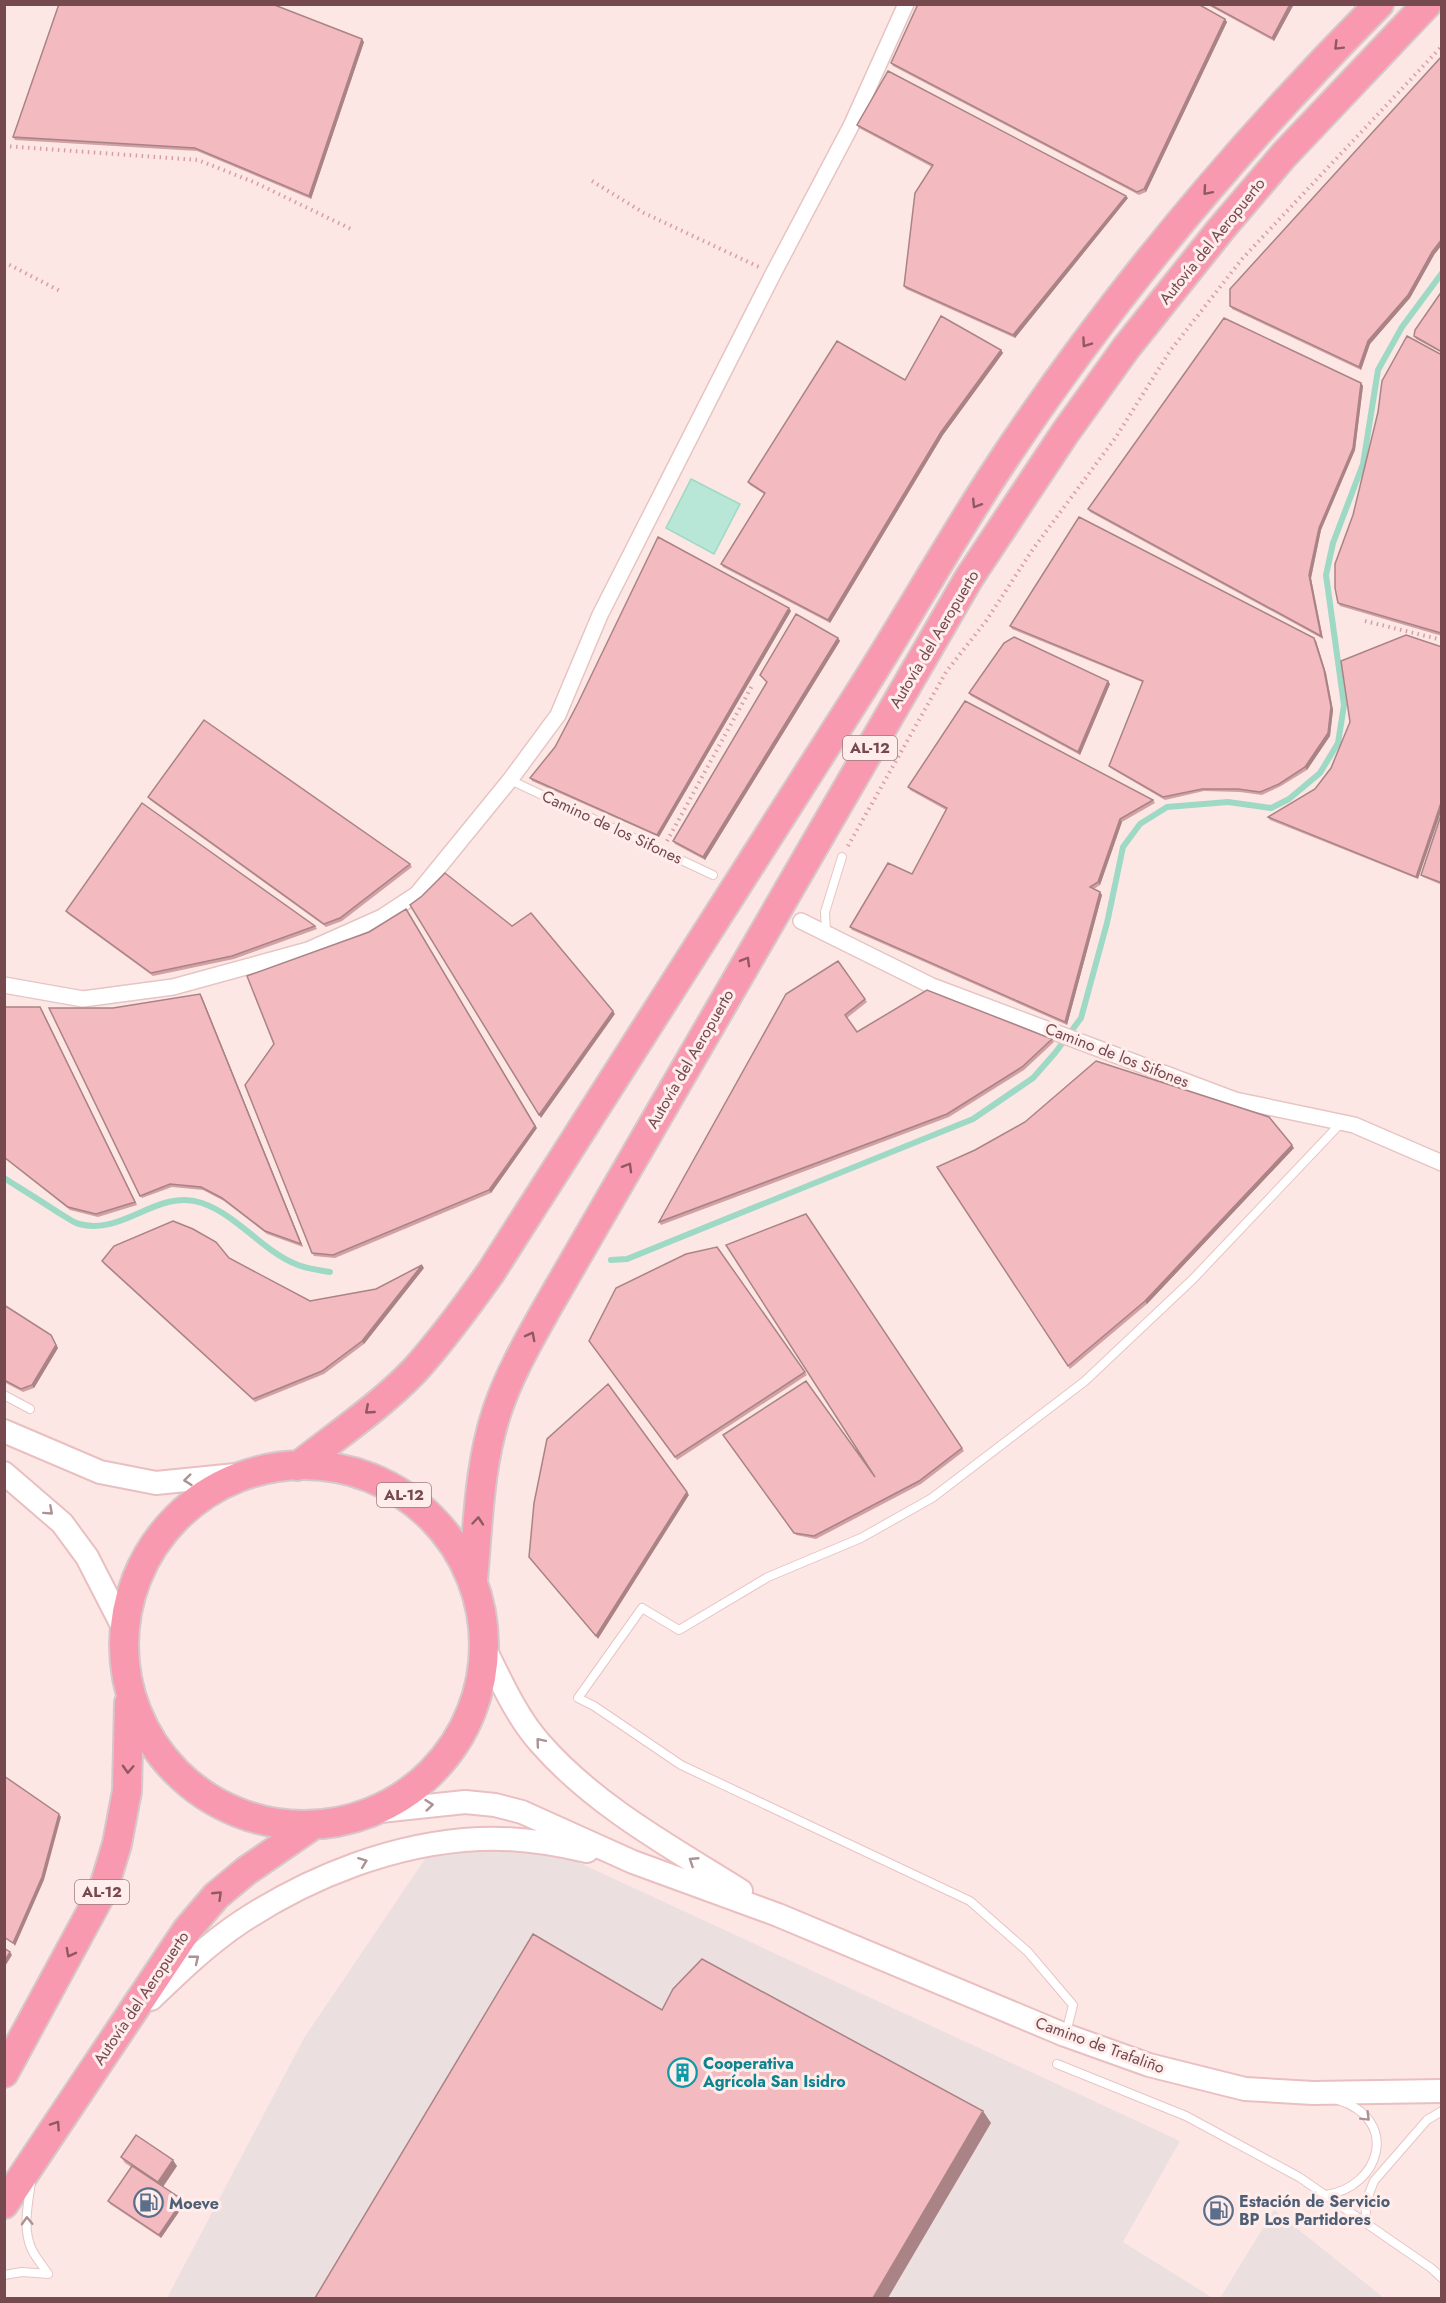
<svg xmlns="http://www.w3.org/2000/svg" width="1446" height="2303" font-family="Jost,sans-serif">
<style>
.industrial{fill:#ecdfdf}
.water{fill:#b8e7d7;stroke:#9ed9c5;stroke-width:1.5}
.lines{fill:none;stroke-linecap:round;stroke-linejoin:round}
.stream{stroke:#9ed9c5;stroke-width:6}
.lane-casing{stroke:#e7c4c4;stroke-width:10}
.street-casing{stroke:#e7c4c4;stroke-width:18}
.secondary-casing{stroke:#e9bfc0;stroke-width:26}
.highway-casing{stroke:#d6c8ca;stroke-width:32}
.path{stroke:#d89ea4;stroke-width:4;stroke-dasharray:1.5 4.5;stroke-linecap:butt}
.lane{stroke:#fff;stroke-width:8}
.street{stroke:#fff;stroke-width:15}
.secondary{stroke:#fff;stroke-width:22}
.highway{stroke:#f999af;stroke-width:28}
.wall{fill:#d1a1a5}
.shaded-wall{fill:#aa8386}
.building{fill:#f3bbc0;stroke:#aa8386;stroke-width:1.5}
.oneway{stroke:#905962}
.oneway2{stroke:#ad9295}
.labels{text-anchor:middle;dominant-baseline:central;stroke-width:6;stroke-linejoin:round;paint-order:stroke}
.shield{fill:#ffedeb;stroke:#9f7a7e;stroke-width:1.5}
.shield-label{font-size:15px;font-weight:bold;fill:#76494f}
.street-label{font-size:16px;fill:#76494f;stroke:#ffedeb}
.culture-label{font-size:16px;font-weight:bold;fill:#0d838f;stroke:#ffedeb;text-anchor:start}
.service-label{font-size:16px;font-weight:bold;fill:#4e5e75;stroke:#ffedeb;text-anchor:start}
</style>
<rect width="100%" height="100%" fill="#fde7e4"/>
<!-- industrial -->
<path class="industrial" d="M543 1846 1180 2141 1123 2242 1213 2298H167L304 2038 429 1853Z
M1274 2210 1384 2298H1220Z"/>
<!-- water -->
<path class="water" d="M691 479 740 504 714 554 666 528Z"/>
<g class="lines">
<!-- stream -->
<path class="stream" d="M4 1178C23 1190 41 1201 59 1213 65 1216 72 1222 79 1224 124 1236 157 1188 202 1203 239 1216 262 1251 298 1265 308 1269 320 1270 330 1272
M611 1260 627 1259 973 1119 1033 1078 1055 1053 1081 1018 1107 923 1123 847 1140 824 1167 807 1228 802 1271 808 1289 799 1320 773 1338 743 1344 705 1326 575 1333 543 1363 464 1378 370 1402 327 1442 273"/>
<defs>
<path id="lane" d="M510 780 713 875
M826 932 825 912 842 857
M4 1395 30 1409
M1066 2033 1073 2005 1028 1952 970 1901 681 1765 594 1706 578 1698 642 1608 679 1630 768 1577 861 1538 932 1498 1085 1381 1193 1279 1341 1123
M1057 2064 1186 2116 1299 2177 1431 2268 1442 2278
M31 2182C28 2204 22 2229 32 2250 36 2258 43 2266 48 2274
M1326 2195C1380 2187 1401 2120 1338 2100
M1367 2224 1365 2204 1374 2181 1427 2120 1442 2111
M4 2275 22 2272 48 2274"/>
<path id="street" d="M801 921 932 986 1235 1100 1354 1125 1442 1163
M4 985 83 999 173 987 308 950 382 917 417 894 510 780 558 715 600 615 773 274 851 126 906 4"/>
<path id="secondary" d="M4 1431 100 1472 156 1483 246 1474
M4 1473 62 1523 87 1557 124 1629
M485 1649C501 1681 516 1716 540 1743 595 1806 671 1847 741 1891
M371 1812 465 1802 495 1805 522 1812 633 1862 778 1915 1065 2035 1149 2065 1245 2089 1313 2093 1442 2091
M151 1999C179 1972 208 1944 241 1922 311 1876 395 1843 479 1839 515 1837 552 1843 587 1851"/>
<path id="highway" d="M124 1645a180 180 0 1 1 360 0a180 180 0 1 1-360 0Z
M298 1466C336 1436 382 1405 415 1370 443 1339 467 1306 491 1272 612 1081 734 891 855 700 903 625 946 548 994 474 1105 304 1236 148 1379 4
M473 1580C478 1524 479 1465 497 1411 509 1375 528 1342 547 1308L969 578 1065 433 1126 348 1221 229 1284 155 1427 4
M4 2073 103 1890 117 1844 127 1791 129 1703
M4 2204 187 1930 216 1896 246 1871 313 1825"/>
</defs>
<!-- lane casing -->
<use href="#lane" class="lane-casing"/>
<!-- street casing -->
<use href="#street" class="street-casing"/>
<!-- secondary casing -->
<use href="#secondary" class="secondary-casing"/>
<!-- highway casing -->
<use href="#highway" class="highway-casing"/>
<!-- path -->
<path class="path" d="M4 146 198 160 256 183 351 229
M592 181 644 213 759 267
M4 262 60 291
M1365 621 1442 640
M667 841 753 684
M848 846 946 672 986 621 1033 549 1116 437 1170 351 1242 259 1442 46"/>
<!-- lane -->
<use href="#lane" class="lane"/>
<!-- street -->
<use href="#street" class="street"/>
<!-- secondary -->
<use href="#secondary" class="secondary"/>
<!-- highway -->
<use href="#highway" class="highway"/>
</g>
<!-- wall -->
<path class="wall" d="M1206 4H1294L1274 41Z
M1225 19 1227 22 1146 192 1139 195 893 66 891 63Z
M364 42 311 199 197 151 15 140 13 137Z
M857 125 1128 198 1015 338 906 289 904 286 932 167 859 128Z
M1434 255 1410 298 1370 344 1361 370 1232 309 1230 306Z
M1442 291V353L1416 339 1414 336Z
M1001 350 1003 353 943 435 830 623 723 567 721 564 764 494 750 485 748 482 905 380Z
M1442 355V636L1340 606 1338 603Z
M1361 383 1363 386 1355 450 1321 530 1311 578 1323 639 1090 512 1088 509Z
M789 608 791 611 659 837 532 781 530 778Z
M1010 626 1316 641 1326 673 1333 710 1330 736 1307 770 1281 786 1262 795 1240 792 1204 791 1165 800 1112 769 1109 766 1142 682 1012 629Z
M1406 635 1418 879 1270 820 1268 817 1315 789 1331 768Z
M838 638 840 641 705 860 675 844 673 841 767 683 760 675Z
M1108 681 1110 684 1080 755 971 696 969 693Z
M908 787 1153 800 1155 803 1122 822 1100 885 1094 889 1100 892 1102 895 1067 1025 852 930 850 927 912 874 946 810 910 790Z
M148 797 410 864 412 867 342 921 326 927 150 800Z
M1442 812V885L1423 877 1421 875Z
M66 911 315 926 317 929 234 959 153 976 68 914Z
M838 961 867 1002 847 1018 857 1032 1052 1039 1054 1042 1024 1070 949 1117 661 1225 659 1222Z
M200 994 202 997 303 1247 267 1234 224 1201 203 1190 172 1187 142 1198 140 1196 113 1008Z
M4 1007 42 1010 137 1205 98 1217 70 1210 4 1158Z
M537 1128 491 1193 335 1258 314 1256 312 1253Z
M1294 1148 1147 1304 1070 1369 937 1167Z
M806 1214 964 1451 921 1484 816 1539 796 1535 723 1435 875 1477Z
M717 1247 807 1375 677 1460 589 1341Z
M229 1258 310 1301 376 1289 424 1268 364 1344 324 1374 255 1402 104 1264 102 1261Z
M4 1305 51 1335 58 1348 34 1388 23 1392 4 1382Z
M121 2157 177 2166 163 2187 185 2203 161 2238 110 2204 108 2201 131 2167 125 2163Z"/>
<!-- shaded-wall -->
<path class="shaded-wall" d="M1290 4H1294L1274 41 1272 38Z
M1225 19 1227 22 1146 192 1144 189Z
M362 39 364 42 311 199 309 196Z
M1126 196 1128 198 1015 338 1013 335Z
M1442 239V245L1434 255 1410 298 1370 344 1361 370 1359 367 1368 341Z
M1001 350 1003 353 943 435 830 623 828 620 941 432Z
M1361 383 1363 386 1355 450 1321 530 1311 578 1323 639 1321 636 1309 575 1319 528Z
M789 608 791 611 659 837 657 835Z
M838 638 840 641 705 860 703 857Z
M1314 638 1316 641 1326 673 1333 710 1330 736 1307 770 1305 767Z
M1108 681 1110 684 1080 755 1078 752Z
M1442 800V809L1418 879 1416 877Z
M1120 819 1122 822 1100 885 1098 882Z
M1100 892 1102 895 1067 1025 1065 1022Z
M408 912 537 1128 491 1193 489 1190Z
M200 994 202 997 303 1247 301 1244Z
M40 1007 42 1010 137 1205 135 1202Z
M613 1011 615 1014 541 1118 539 1115Z
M1292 1145 1294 1148 1147 1304 1145 1301Z
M422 1265 424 1268 364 1344 362 1341Z
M51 1335 58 1348 34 1388 32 1385Z
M687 1492 689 1495 598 1639 596 1636Z
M59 1814 61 1817 44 1880 15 1946 13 1943Z
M10 1952 12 1955 4 1968V1962Z
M983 2111 991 2123 888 2298H873Z
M173 2160 177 2166 162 2188 158 2182Z
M183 2200 185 2203 161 2238 159 2235Z"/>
<!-- building -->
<path class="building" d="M59 4H272L362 39 309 196 195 148 13 137Z
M918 4H1198L1225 19 1144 189 1137 192 891 63Z
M1209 4H1290L1272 38Z
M1442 56V239L1432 252 1408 295 1368 341 1359 367 1230 306V289Z
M888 71 1126 196 1013 335 904 286 915 193 933 165 857 125Z
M1442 291V352L1414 336 1415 330Z
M941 316 1001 350 941 432 828 620 721 564 765 493 748 482 837 341 905 380Z
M1224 318 1361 383 1353 448 1319 528 1309 575 1321 636 1088 509Z
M1407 336 1442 355 1441 633 1338 603 1335 588V564L1353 515 1378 412 1382 381Z
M1079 517 1314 638 1324 670 1331 707 1328 733 1305 767 1279 784 1260 792 1238 789H1202L1163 797 1109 766 1143 681 1010 626Z
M658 537 789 608 657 835 530 778 555 747 578 703Z
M796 614 838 638 703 857 673 841 767 682 760 675Z
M1406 635 1442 647V800L1416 877 1268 817 1315 789 1331 768 1350 722 1341 661Z
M1014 637 1108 681 1078 752 969 693 1004 643Z
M965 701 1153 800 1120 819 1098 882 1090 887 1100 892 1065 1022 850 927 888 863 912 874 947 808 908 787Z
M204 720 410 864 340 918 324 924 148 797Z
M142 803 315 926 232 956 151 973 66 911Z
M1442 812V883L1421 875Z
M445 873 512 926 531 913 613 1011 539 1115 410 905 422 896Z
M406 909 535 1126 489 1190 333 1255 312 1253 245 1085 274 1044 247 976 369 932Z
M838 961 865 999 845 1015 857 1032 927 990 1052 1039 1022 1067 947 1114 659 1222 786 994Z
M200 994 301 1244 265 1231 222 1198 201 1187 170 1184 140 1196 49 1008H113Z
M4 1007H40L135 1202 96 1214 68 1207 4 1157Z
M1096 1061 1269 1117 1292 1145 1145 1301 1068 1366 937 1167 975 1150 1025 1122Z
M806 1214 962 1448 919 1481 814 1536 794 1533 723 1435 806 1381 875 1477 726 1245Z
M173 1221 193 1229 216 1242 229 1258 310 1301 376 1289 422 1265 362 1341 322 1371 253 1399 102 1261 114 1246Z
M717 1247 805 1372 675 1457 589 1341 616 1288 686 1254Z
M4 1305 51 1335 56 1345 32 1385 21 1389 4 1380Z
M608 1384 687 1492 596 1636 529 1557 534 1503 547 1439Z
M4 1776 59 1814 42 1877 13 1943 4 1937Z
M533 1934 662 2010 673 1989 702 1959 983 2111 873 2298H315Z
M4 1948 10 1952 4 1962Z
M136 2135 173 2160 158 2182 121 2157Z
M132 2166 183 2200 159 2235 108 2201Z"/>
<!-- one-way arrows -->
<defs><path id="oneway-chevron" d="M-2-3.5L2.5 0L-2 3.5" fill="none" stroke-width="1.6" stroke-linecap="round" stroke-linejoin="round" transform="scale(1.5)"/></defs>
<g class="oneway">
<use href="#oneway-chevron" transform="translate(1338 46) rotate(135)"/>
<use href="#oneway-chevron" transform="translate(1207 191) rotate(131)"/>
<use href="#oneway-chevron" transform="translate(1086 343) rotate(125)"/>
<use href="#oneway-chevron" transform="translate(976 504) rotate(122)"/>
<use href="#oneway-chevron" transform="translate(746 961) rotate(-60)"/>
<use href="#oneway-chevron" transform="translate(628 1167) rotate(-60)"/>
<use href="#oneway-chevron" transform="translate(531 1336) rotate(-62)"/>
<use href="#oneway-chevron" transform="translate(369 1410) rotate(139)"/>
<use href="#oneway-chevron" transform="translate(478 1521) rotate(-85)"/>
<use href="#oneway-chevron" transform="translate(128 1769) rotate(92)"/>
<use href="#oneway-chevron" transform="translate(218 1895) rotate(-44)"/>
<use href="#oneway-chevron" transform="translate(70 1953) rotate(118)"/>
<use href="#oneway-chevron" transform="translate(56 2125) rotate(-56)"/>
</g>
<g class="oneway2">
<use href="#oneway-chevron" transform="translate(188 1480) rotate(174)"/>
<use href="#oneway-chevron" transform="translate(49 1511) rotate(42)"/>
<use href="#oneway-chevron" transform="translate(540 1742) rotate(-130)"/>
<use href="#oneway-chevron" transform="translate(429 1805) rotate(-6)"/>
<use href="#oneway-chevron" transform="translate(693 1861) rotate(-147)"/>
<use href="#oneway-chevron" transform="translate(363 1862) rotate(-21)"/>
<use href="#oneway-chevron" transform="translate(195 1959) rotate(-39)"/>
<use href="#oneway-chevron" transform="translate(1366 2117) rotate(45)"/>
<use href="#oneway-chevron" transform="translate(27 2221) rotate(-92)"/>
</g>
<!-- icons -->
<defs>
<symbol id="building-ring" viewBox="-11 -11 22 22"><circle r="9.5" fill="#ffedeb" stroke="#0f9aa8" stroke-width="1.5"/><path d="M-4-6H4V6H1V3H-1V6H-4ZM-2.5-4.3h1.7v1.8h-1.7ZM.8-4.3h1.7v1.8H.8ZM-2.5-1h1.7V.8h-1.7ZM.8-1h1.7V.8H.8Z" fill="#0f9aa8"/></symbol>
<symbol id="fuel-ring" viewBox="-11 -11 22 22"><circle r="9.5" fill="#ffedeb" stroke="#5c6f8a" stroke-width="1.5"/><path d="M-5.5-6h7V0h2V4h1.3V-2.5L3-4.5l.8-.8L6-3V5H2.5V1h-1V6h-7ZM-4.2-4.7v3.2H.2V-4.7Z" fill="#5c6f8a"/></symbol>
</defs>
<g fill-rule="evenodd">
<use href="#building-ring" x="666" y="2056" width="33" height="33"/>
<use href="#fuel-ring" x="132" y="2186" width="33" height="33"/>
<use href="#fuel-ring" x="1202" y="2194" width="33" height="33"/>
</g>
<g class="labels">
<!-- shield labels -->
<g class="shield">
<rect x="843" y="736" width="54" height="24" rx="4.5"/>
<rect x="377" y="1483" width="54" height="24" rx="4.5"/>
<rect x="75" y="1880" width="54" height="24" rx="4.5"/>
</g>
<g class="shield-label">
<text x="870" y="748">AL-12</text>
<text x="404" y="1495">AL-12</text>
<text x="102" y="1892">AL-12</text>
</g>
<!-- street labels -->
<g class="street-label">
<text transform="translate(1212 241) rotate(-51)">Autovía del Aeropuerto</text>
<text transform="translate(934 639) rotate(-59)">Autovía del Aeropuerto</text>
<text transform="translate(612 827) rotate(25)">Camino de los Sifones</text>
<text transform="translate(1117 1055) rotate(21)">Camino de los Sifones</text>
<text transform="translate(690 1059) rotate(-60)">Autovía del Aeropuerto</text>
<text transform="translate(141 1998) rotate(-56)">Autovía del Aeropuerto</text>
<text transform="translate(1100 2045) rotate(20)">Camino de Trafaliño</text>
</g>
<!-- culture labels -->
<g class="culture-label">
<text x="703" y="2063">Cooperativa<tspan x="703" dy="18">Agrícola San Isidro</tspan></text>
</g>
<!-- service labels -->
<g class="service-label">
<text x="1239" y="2201">Estación de Servicio<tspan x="1239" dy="18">BP Los Partidores</tspan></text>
<text x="169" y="2203">Moeve</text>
</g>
</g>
<!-- border -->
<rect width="1446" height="2303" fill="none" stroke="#76494f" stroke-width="12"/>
</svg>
